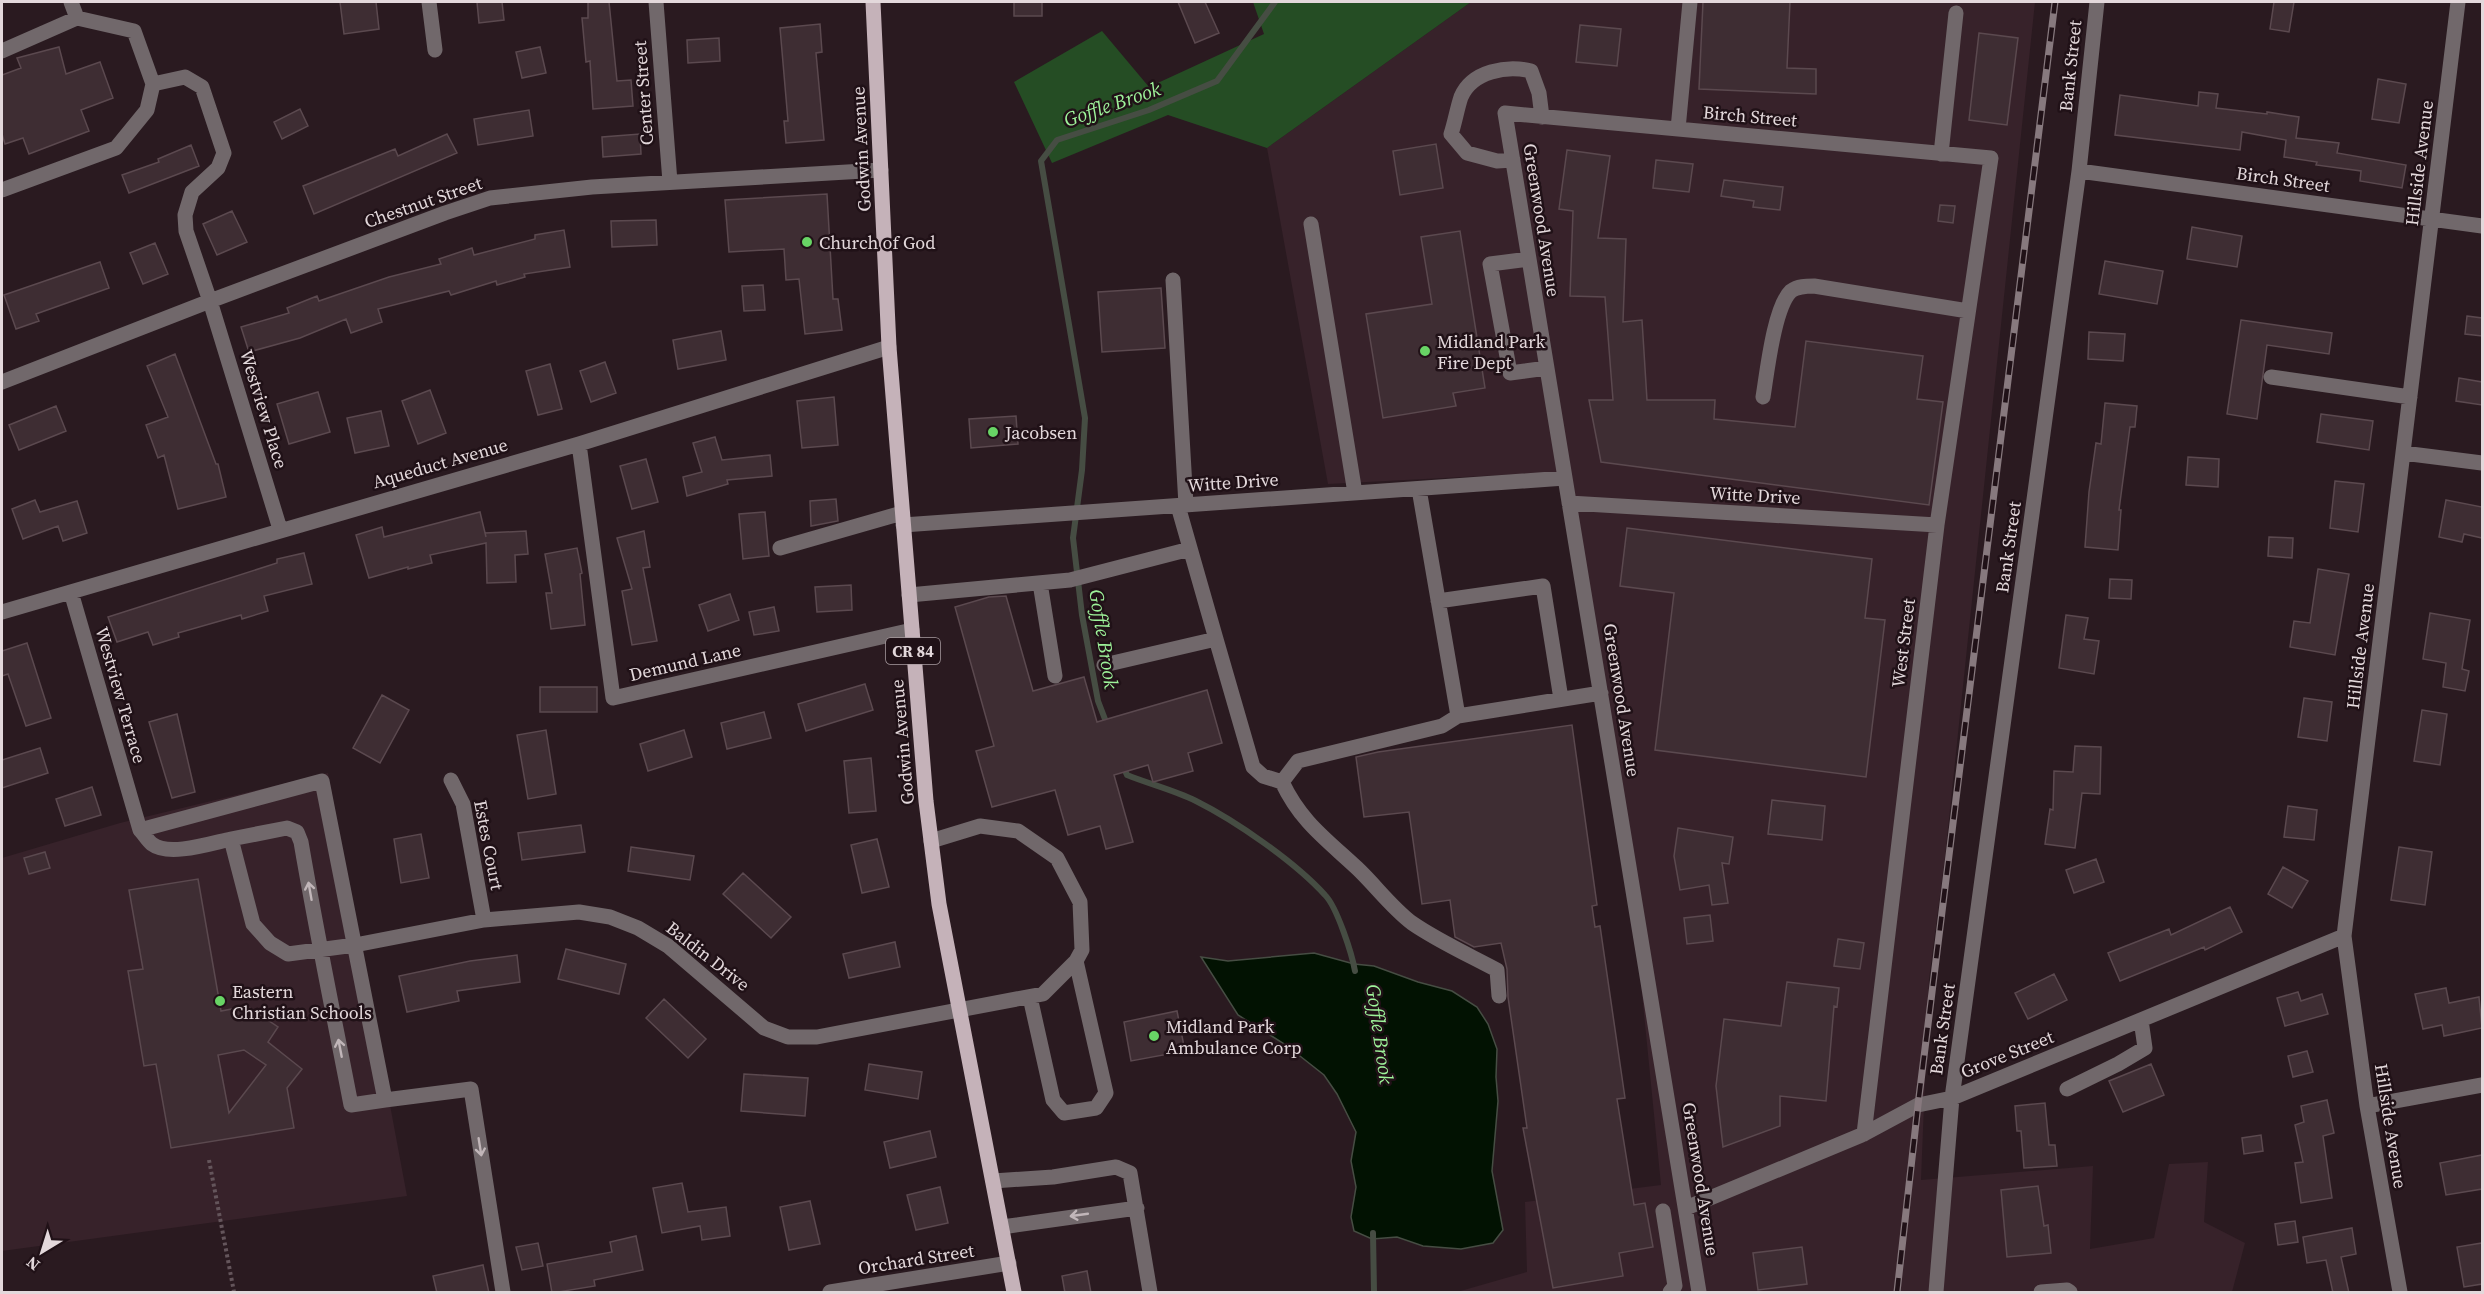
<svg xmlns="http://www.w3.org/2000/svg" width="2484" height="1294" font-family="'Source Serif 4',serif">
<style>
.built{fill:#37222a}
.green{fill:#254d24}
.water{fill:#021202;stroke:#464d43;stroke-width:1.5}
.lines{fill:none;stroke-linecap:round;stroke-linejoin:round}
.stream{stroke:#464d43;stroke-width:6}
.building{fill:#3e2d33;stroke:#5b494f;stroke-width:1.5;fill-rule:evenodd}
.path{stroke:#64555b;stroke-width:4;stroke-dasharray:3 3;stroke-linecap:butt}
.minor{stroke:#71686b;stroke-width:15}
.major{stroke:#c5b2b9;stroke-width:15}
.rail-casing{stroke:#87797e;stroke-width:7}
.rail{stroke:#201117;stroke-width:4.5;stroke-dasharray:14;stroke-linecap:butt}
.oneway{stroke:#c1b6b9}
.poi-dot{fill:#68d465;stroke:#201117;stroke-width:2}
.labels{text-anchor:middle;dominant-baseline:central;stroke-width:5;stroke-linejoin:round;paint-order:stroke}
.shield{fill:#201117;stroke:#a89ca0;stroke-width:1.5}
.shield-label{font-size:16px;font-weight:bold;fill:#e3d8db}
.street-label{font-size:18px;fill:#e3d8db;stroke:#201117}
.poi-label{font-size:18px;fill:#e3d8db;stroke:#201117;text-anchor:start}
.water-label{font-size:20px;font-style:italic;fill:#9ef39a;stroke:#201117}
</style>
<rect width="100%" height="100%" fill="#2a1a20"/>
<!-- built -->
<path class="built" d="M1471 2H2035L1945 857 1929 979 1921 1180 2093 1166 2090 1249 2154 1238 2169 1164 2208 1162 2204 1222 2245 1243 2232 1292H1457L1527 1272 1525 1202 1661 1185 1637 943 1561 472 1328 484 1267 148Z
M328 773 407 1196 2 1251V858L120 823Z"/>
<!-- green -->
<path class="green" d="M1253 2H1471L1267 148 1168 115 1052 163 1014 82 1102 31 1149 87 1264 34Z"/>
<!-- water -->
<path class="water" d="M1314 953 1354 964 1374 966 1418 982 1452 991 1477 1007 1488 1024 1497 1049 1496 1077 1498 1101 1492 1171 1503 1230 1493 1243 1461 1249 1423 1246 1397 1237 1372 1239 1354 1231 1351 1217 1356 1187 1351 1161 1356 1132 1337 1094 1324 1075 1286 1045 1238 1015 1201 957 1228 961Z"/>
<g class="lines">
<!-- stream -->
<path class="stream" d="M1108 727 1098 701 1082 615 1073 538 1082 470 1085 418 1041 161 1057 140 1149 110 1217 81 1275 2
M1122 764 1127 775C1149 784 1174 790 1196 801 1236 821 1295 862 1325 895 1337 907 1352 954 1355 971
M1373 1233 1374 1292"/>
</g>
<!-- building -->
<path class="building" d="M340 2H376L379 29 344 34Z
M477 2H502L504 20 479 23Z
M588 2H609L617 81 631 80 633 106 593 109 590 61 586 62 582 18H588Z
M1014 2H1042V16H1014Z
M1178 2H1205L1219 33 1195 43Z
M1703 2H1790L1787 68 1816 69V94L1699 89Z
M2274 2H2294L2289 32 2270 29Z
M820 24 822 52 816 53 824 140 786 143 784 121H788L780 28Z
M1580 25 1621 29 1617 66 1576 62Z
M1979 33 2018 38 2007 125 1969 120Z
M719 38 720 61 688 63 687 40Z
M59 47 66 74 100 62 113 98 81 110 89 131 29 154 23 138 5 144 2 134V75L21 68 17 58Z
M540 47 546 73 522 78 516 52Z
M2378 79 2406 84 2399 123 2372 119Z
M2199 92 2218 94 2216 108 2267 114V112L2299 117 2296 138 2339 143 2337 153 2406 165 2402 188 2360 181 2361 171 2316 165 2317 162 2284 157 2286 140 2242 132 2240 150 2115 135 2120 95 2198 106Z
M300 109 308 126 282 139 274 122Z
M529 110 533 136 478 145 474 119Z
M447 134 457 153 314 214 303 186 395 149 398 156Z
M640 134 641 154 603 157 602 137Z
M1436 144 1443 188 1400 195 1393 151Z
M191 145 199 166 129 193 122 175 159 162 158 159Z
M1567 150 1610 156 1598 238 1626 239 1623 322 1642 320 1647 400H1715L1714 419 1795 427 1806 341 1923 356 1917 399 1943 402 1929 505 1601 462 1589 400H1613L1605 297 1570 296 1573 211 1559 209Z
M1656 160 1693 164 1689 192 1653 188Z
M1724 180 1783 187 1780 210 1753 207 1754 201 1721 196Z
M827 194 833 299H838L842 330 805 334 799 279 786 280 784 249 729 252 725 200Z
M1940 205 1955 206 1953 223 1938 221Z
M232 211 247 242 217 255 203 224Z
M656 220 657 245 612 247 611 221Z
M2192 227 2242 236 2237 267 2187 259Z
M564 230 570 267 524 274 525 277 497 285 496 281 451 295 449 291 378 309 382 322 351 333 346 319 300 338 249 352 241 327 289 313 287 308 317 296 319 301 389 277 441 264 439 259 472 248 474 255 535 239V235Z
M1460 231 1485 388 1453 393 1456 406 1383 418 1366 314 1432 304 1421 237Z
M155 243 168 274 143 284 130 253Z
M2105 261 2163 271 2157 304 2099 294Z
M100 262 109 288 36 314 39 321 16 329 4 295Z
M763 285 765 310 744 311 742 286Z
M1161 288 1165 348 1102 352 1098 292Z
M2467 316 2482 318V336L2465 334Z
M2241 320 2332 333 2329 354 2267 345 2257 419 2227 414Z
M721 331 726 360 678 369 673 340Z
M2089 332 2125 334 2123 361 2088 359Z
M175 354 216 464H218L226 497 178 509 164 455 158 458 146 425 168 417 147 366Z
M605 362 616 393 591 402 580 371Z
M550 364 562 409 538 415 526 371Z
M2459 378 2482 382V405L2456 401Z
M430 390 446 433 418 444 402 401Z
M318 392 330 432 289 444 277 404Z
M834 397 838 445 802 448 797 401Z
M2105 403 2137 406 2135 427H2130L2119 510H2121L2118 550 2085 547 2089 492 2096 443 2101 444Z
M56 406 66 431 19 450 9 425Z
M381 411 389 446 355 453 347 418Z
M2321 414 2373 421 2369 450 2317 442Z
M1016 416 1018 444 971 448 969 419Z
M715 437 722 460 770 455 772 476 727 480 728 484 687 496 683 477 702 472 693 443Z
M2188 457 2219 459 2218 487 2186 485Z
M646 459 658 502 632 509 620 466Z
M2335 481 2364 484 2358 532 2330 528Z
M836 499 838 521 811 526 810 501Z
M35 500 40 512 77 501 87 533 63 541 58 526 23 539 12 509Z
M2446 500 2482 507V538L2464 534 2462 542 2439 537Z
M480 512 486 537 485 533 526 531 528 554 515 555 516 582 487 583 486 543 430 555 432 563 408 569V567L369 578 356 535 382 527 384 537Z
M765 512 769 556 743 559 739 514Z
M1627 528 1872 559 1865 618 1885 620 1866 777 1655 750 1674 593 1620 586Z
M644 531 650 567 643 568 657 641 632 645 622 591 632 589 617 538Z
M2269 537 2293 538 2292 558 2268 556Z
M577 548 582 573 580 574 585 625 551 629 546 593H552L545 554Z
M304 553 312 584 264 596 268 611 242 619 241 615 178 633 179 637 153 645 148 632 117 642 108 617 277 563V559Z
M2318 569 2349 574 2335 655 2290 647 2294 621 2310 623Z
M2110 579 2132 580 2131 599 2109 598Z
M851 585 852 610 817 612 815 587Z
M730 594 739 620 708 631 699 605Z
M1006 596 1033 691 1084 677 1097 722 1207 690 1222 743 1188 753 1193 771 1153 782 1148 765 1114 775 1133 842 1106 849 1100 826 1068 835 1055 790 992 807 976 751 994 746 955 607 989 597Z
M774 607 779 631 754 635 749 612Z
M2430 613 2470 620 2462 669 2469 671 2465 691 2443 687 2446 663 2423 659Z
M2066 615 2088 618 2084 639 2099 641 2094 674 2059 668Z
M27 643 51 718 26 726 8 674 2 676V651Z
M865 684 873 710 806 731 798 704Z
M540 687H597V712H540Z
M382 695 409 710 380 763 353 748Z
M2304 698 2332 702 2327 741 2298 737Z
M2422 710 2447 714 2440 765 2414 761Z
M764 712 771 738 727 749 721 723Z
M177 714 195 792 172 798 149 722Z
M1572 725 1597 905 1592 906 1595 927 1600 926 1625 1098 1617 1099 1634 1205 1645 1203 1653 1247 1619 1253 1623 1276 1553 1288 1523 1128H1527L1508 997 1507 969 1501 943 1474 947 1455 937 1450 900 1422 904 1409 812 1364 817 1356 757 1378 752Z
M546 730 556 794 528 799 517 735Z
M684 730 692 757 648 771 640 744Z
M2075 746 2101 747 2100 794 2082 793 2075 848 2045 844 2050 809 2053 810 2054 771 2073 772Z
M40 748 48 773 2 788V760Z
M871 758 876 811 849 813 844 761Z
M92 787 101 815 65 826 56 799Z
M1772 800 1825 806 1822 840 1768 834Z
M2288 806 2317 810 2314 840 2284 837Z
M581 825 585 852 522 860 518 833Z
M1678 828 1733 837 1729 864 1722 863 1728 903 1712 905 1709 885 1680 890 1674 856Z
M421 834 429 878 401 883 394 839Z
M877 839 889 887 862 893 851 845Z
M631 847 694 856 690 880 628 871Z
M2399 847 2432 852 2425 905 2391 900Z
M45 852 50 868 29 874 24 858Z
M2096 859 2104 882 2074 893 2066 870Z
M2283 867 2308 881 2292 908 2268 894Z
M743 873 791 917 771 938 723 894Z
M198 879 221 1011 247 1006 278 1027 268 1042 302 1069 287 1088 294 1128 171 1148 156 1064 144 1066 128 971 143 969 129 890ZM244 1050 266 1065 229 1113 218 1055Z
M2230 907 2242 932 2205 950 2204 947 2120 981 2108 953 2169 929 2171 935Z
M1710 915 1713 941 1687 944 1684 918Z
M1838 939 1864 943 1860 969 1834 966Z
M895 942 900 967 849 978 843 954Z
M566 949 626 964 619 994 558 979Z
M517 955 520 982 457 991 459 1001 407 1012 399 976 470 961Z
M2054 974 2067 1000 2028 1019 2015 993Z
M1787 982 1839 988 1837 1007 1834 1006 1826 1101 1780 1096V1126L1723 1147 1716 1086 1724 1019 1781 1026Z
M2446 988 2449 1003 2479 997 2482 1028 2444 1036 2442 1025 2423 1029 2415 994Z
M2298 992 2301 1001 2322 994 2328 1014 2285 1026 2277 998Z
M664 999 706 1039 688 1058 646 1018Z
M1177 1011 1185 1051 1131 1061 1124 1022Z
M2307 1051 2313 1072 2293 1077 2288 1056Z
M869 1064 922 1072 918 1099 865 1090Z
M2151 1064 2164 1095 2123 1112 2109 1081Z
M744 1074 808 1078 805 1116 741 1111Z
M2327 1100 2334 1133 2323 1136 2332 1198 2301 1203 2295 1163 2303 1162 2295 1125 2304 1122 2301 1106Z
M2045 1103 2049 1145H2055L2057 1166 2024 1168 2021 1131H2017L2015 1106Z
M930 1131 936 1157 890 1168 884 1142Z
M2261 1135 2263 1151 2244 1154 2242 1138Z
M2482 1155V1189L2446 1195 2440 1163Z
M682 1183 688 1212 726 1207 730 1236 702 1240 700 1226 662 1233 653 1188Z
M2038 1186 2044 1226 2048 1225 2051 1253 2007 1257 2001 1190Z
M940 1187 948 1223 916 1230 907 1195Z
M810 1201 820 1244 789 1250 780 1207Z
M2295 1221 2298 1242 2278 1245 2275 1224Z
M2352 1228 2356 1254 2341 1257 2349 1293H2333L2326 1260 2307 1263 2303 1237Z
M636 1236 643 1270 594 1280 595 1286 552 1293 547 1264 612 1252 610 1242Z
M538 1243 543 1266 522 1270 516 1247Z
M2482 1243V1284L2464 1287 2457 1247Z
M1802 1247 1807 1284 1758 1290 1753 1253Z
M483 1265 489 1293H437L433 1276Z
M1087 1271 1091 1293H1065L1062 1276Z"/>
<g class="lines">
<!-- path -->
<path class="path" d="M209 1160 234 1292"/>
<!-- minor -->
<path class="minor" d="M71 2 77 18
M429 2 435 50
M656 2 670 182
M2 51 77 18 134 31 153 84 147 110 116 148 2 190
M153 84 185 77 202 87 224 153 218 168 192 192 185 215 186 231 210 301 280 529
M1678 129 1690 2
M1941 154 1956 13
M1513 160 1497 161 1467 153 1451 134C1455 122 1457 109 1461 97 1472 71 1507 65 1531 71L1539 93 1542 117
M2079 171 2482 226
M1311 224 1355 493
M1529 259 1490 264 1510 373 1547 368
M1173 280 1186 505
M2271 377 2410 397
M2 382 210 301 445 213 490 198 592 187 881 170
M1763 397C1767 373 1774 307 1791 291 1798 286 1806 286 1814 286L1968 311
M579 444 613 698 912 630
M2403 453 2482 463
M1419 489 1458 716
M1569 503 1937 525
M903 525 1565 478
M780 548 902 513
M1040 583 1055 676
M71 592 140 830 322 781 385 1100 471 1089 503 1292
M909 595 1070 580 1190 549
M1438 601 1543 586 1561 699
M2 612 579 444 889 347
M1216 639 1253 767 1263 776 1282 782
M1104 665 1216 639 1178 506
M451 780 463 804 484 920
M140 830C144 834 148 841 152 844 169 857 212 843 231 839
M1499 996 1497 970C1469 955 1438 941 1412 923 1391 907 1376 886 1357 868 1326 839 1301 822 1282 782L1298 761 1442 726 1458 716 1601 693
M1030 997 1053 1100 1064 1113 1096 1108 1106 1093 1076 961
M2067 1089 2118 1064 2145 1048 2141 1020
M385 1100 351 1105C334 1017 316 930 301 842L297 832 287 828 231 839 253 924 270 943 288 954 355 945 484 920 579 912 610 917 638 928 668 946 764 1028 788 1037H817L1043 994 1076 961 1082 950 1080 902 1057 858 1018 831 980 826 931 841
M2367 1106 2482 1085
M993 1181 1053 1177 1116 1167 1130 1173 1150 1292
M1686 1208 1864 1134 1918 1105 1952 1098 2344 936
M1663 1211 1675 1286 1670 1292
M1002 1227 1137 1208
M830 1292 1009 1263
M1699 1292 1505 113 1991 158 1937 525 1864 1134
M1936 1292 1952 1098 2079 171 2097 2
M2041 1292 2067 1290 2070 1292
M2400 1292 2367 1106 2344 936 2458 2"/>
<!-- major -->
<path class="major" d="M873 2 889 347 926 801 939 904 1014 1292"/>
<defs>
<path id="rail" d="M1897 1292 1918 1105 2055 2"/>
</defs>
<!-- rail casing -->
<use href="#rail" class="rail-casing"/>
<!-- rail -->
<use href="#rail" class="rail"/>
</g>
<!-- one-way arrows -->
<defs><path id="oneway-shaft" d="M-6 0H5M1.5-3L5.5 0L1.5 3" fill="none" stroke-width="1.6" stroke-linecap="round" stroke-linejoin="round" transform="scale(1.5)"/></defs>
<g class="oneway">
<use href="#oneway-shaft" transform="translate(310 891) rotate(-100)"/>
<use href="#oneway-shaft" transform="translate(340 1048) rotate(-101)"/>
<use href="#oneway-shaft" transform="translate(480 1147) rotate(81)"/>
<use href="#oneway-shaft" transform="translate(1079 1215) rotate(172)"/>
</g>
<!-- markers -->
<g class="poi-dot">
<circle cx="807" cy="242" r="6"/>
<circle cx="1425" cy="351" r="6"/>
<circle cx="993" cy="432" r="6"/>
<circle cx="220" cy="1001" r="6"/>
<circle cx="1154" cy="1036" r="6"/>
</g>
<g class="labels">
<!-- shield labels -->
<rect class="shield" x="886" y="638" width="54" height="26" rx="4.5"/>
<g class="shield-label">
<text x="913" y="651">CR 84</text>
</g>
<!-- street labels -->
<g class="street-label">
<text transform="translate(2070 66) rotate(-84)">Bank Street</text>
<text transform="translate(643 93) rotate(-94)">Center Street</text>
<text transform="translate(1750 116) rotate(5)">Birch Street</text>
<text transform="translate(861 149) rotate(-93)">Godwin Avenue</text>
<text transform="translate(2419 163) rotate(-83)">Hillside Avenue</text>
<text transform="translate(2283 179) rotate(8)">Birch Street</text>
<text transform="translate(423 202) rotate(-19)">Chestnut Street</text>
<text transform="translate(1542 220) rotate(81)">Greenwood Avenue</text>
<text transform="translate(264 409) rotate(73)">Westview Place</text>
<text transform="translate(440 463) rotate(-16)">Aqueduct Avenue</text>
<text transform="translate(1233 482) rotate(-4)">Witte Drive</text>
<text transform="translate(1755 495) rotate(3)">Witte Drive</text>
<text transform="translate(2008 547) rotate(-82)">Bank Street</text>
<text transform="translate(1903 643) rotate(-83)">West Street</text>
<text transform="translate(2360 646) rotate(-83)">Hillside Avenue</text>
<text transform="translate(685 662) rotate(-13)">Demund Lane</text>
<text transform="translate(121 695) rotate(74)">Westview Terrace</text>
<text transform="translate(1622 700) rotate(81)">Greenwood Avenue</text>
<text transform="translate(902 742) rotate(-95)">Godwin Avenue</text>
<text transform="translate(489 845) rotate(79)">Estes Court</text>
<text transform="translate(708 956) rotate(38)">Baldin Drive</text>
<text transform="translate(1942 1029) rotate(-82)">Bank Street</text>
<text transform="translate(2007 1054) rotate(-22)">Grove Street</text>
<text transform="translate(2391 1126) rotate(81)">Hillside Avenue</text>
<text transform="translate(1701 1179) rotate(81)">Greenwood Avenue</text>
<text transform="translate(916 1259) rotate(-9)">Orchard Street</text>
</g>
<!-- poi labels -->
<g class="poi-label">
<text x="819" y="242">Church of God</text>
<text x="1437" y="341">Midland Park<tspan x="1437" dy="21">Fire Dept</tspan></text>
<text x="1005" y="432">Jacobsen</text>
<text x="232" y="991">Eastern<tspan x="232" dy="21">Christian Schools</tspan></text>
<text x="1166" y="1026">Midland Park<tspan x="1166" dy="21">Ambulance Corp</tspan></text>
</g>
<!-- water labels -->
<g class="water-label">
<text transform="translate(1112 104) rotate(-19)">Goffle Brook</text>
<text transform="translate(1104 639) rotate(81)">Goffle Brook</text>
<text transform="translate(1380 1034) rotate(82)">Goffle Brook</text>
</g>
</g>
<!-- border -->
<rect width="2484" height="1294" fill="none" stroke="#e3d8db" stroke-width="6"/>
<!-- north arrow -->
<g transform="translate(42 1252) rotate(218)" stroke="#201117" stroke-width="4.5" paint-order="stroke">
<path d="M0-4.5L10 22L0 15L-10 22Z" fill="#e3d8db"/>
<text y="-9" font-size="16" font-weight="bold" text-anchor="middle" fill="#e3d8db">N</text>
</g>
</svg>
